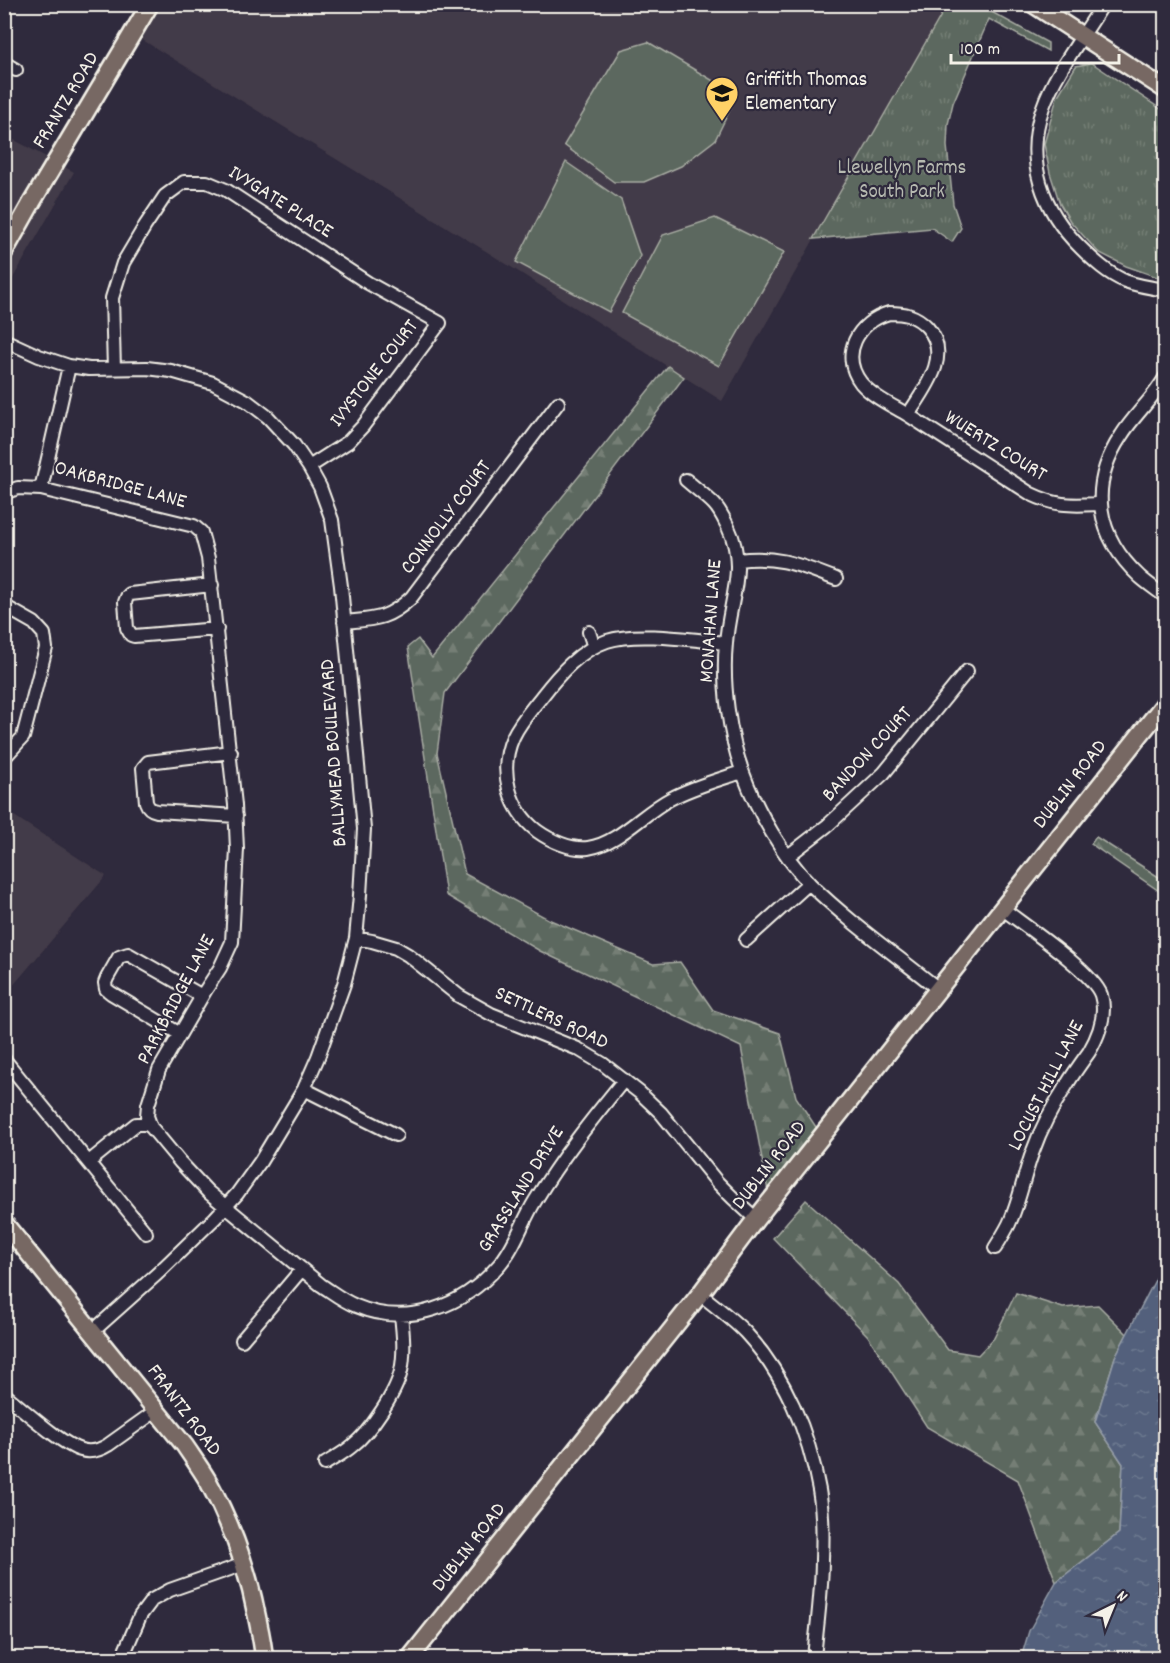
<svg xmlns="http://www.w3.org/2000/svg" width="1170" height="1663" font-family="Dekko,sans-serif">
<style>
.built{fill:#433b48}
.forest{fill:url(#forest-firs);stroke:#a8aca3;stroke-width:1.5}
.park{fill:url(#park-tufts);stroke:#a8aca3;stroke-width:1.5}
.garden{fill:#5c685e;stroke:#a8aca3;stroke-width:1.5}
.water{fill:url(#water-ripples);stroke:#939ba7;stroke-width:1.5}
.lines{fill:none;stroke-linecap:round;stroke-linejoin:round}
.minor-casing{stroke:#f4f1e8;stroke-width:16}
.major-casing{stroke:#f4f1e8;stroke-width:21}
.minor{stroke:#2f2a3d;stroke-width:12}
.major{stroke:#776864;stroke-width:16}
.labels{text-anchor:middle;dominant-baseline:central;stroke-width:4.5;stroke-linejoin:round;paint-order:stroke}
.poi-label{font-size:21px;fill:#f4f1e8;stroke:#2f2a3d;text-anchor:start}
.street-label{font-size:21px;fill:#f4f1e8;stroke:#2f2a3d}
.park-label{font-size:21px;fill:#b7bab1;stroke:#2f2a3d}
</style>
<defs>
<pattern id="forest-firs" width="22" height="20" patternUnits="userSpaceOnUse" patternTransform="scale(1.5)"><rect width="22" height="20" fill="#5c685e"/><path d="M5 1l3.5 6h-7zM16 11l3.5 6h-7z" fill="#747e75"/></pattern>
<pattern id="park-tufts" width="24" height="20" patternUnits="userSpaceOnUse" patternTransform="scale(1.5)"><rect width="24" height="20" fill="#5c685e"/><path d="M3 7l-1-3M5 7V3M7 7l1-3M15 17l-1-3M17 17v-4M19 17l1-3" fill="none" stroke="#747e75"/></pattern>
<pattern id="water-ripples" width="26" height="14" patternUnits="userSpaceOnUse" patternTransform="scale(1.5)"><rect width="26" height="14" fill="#53617c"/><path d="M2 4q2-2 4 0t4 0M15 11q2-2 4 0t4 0" fill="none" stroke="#6c788f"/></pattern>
</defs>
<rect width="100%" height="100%" fill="#2f2a3d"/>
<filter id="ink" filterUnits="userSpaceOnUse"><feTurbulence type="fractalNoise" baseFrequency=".0167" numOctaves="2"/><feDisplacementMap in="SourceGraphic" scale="12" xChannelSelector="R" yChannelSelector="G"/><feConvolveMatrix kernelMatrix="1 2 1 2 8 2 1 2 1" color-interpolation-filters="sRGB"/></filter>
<g filter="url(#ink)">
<!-- built -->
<path class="built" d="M144 4 947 5 722 401 489 253 128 31Z
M5 135 74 172 5 292Z
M5 810 106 876 5 995Z"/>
<!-- forest -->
<path class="forest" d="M668 366 684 377 445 693 437 753 465 874 548 919 653 964 680 962 713 1010 780 1033 796 1097 818 1130 768 1191 741 1047 540 951 446 895 408 647 418 639 432 658Z
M1096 837 1165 881V895L1091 844Z
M806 1200 899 1284 948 1350 978 1355 994 1338 1016 1293 1063 1308 1098 1305 1127 1334 1115 1357 1095 1422 1123 1464 1119 1533 1056 1582 1018 1480 927 1427 868 1336 773 1238Z"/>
<!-- park -->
<path class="park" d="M947 5H979L1048 43V51L989 19 953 103 948 124 947 146 953 204 961 228 952 242 932 228 813 239Z
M1092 63 1165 112V278H1160L1126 266 1098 252 1070 221 1060 204 1050 173 1044 144 1057 97 1076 66Z"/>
<!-- garden -->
<path class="garden" d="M648 42 737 95 715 140 681 166 644 182H614L564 145 621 50Z
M566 162 621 200 640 256 609 312 516 262Z
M715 218 784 252 719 366 622 313 663 235Z"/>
<!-- water -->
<path class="water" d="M1165 1261V1658H1021L1029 1631 1056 1582 1119 1533 1123 1464 1095 1422 1115 1357Z"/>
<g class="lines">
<defs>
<path id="minor" d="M1103 4C1084 36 1055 72 1043 107 1024 160 1042 210 1081 248 1094 261 1108 274 1125 281 1138 286 1152 288 1166 290
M4 63 16 70
M889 313C904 313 916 315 927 327 953 356 924 390 908 415 893 406 873 397 861 383 839 354 858 322 889 313Z
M4 340 39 356 69 366 89 369 147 368 171 371 213 383 247 401 268 417 294 445 309 467 320 487 332 520 341 586 364 829 360 895 356 938 344 984 318 1057 304 1089 260 1162 237 1194 215 1218 157 1274 92 1332
M114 369 112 298 123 263 145 226 165 196 184 182H207L226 190 368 283 440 323 363 426 348 442 309 467
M1166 376C1154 398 1134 415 1121 436 1088 486 1096 536 1140 577 1148 584 1157 590 1166 597
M908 415 1031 494C1058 507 1072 505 1101 504
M686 480C695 488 705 495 714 504 720 510 724 519 728 527 748 569 729 600 726 643 722 683 729 735 743 773 756 809 784 858 811 885 850 923 896 955 938 989
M41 489 69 366
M4 493 18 488 41 489 194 526 201 532 208 558 235 805 237 849 232 942 220 968 205 991 159 1070 148 1105 147 1116 151 1127 180 1162 208 1192 321 1285C332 1292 343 1301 356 1306 408 1328 464 1306 499 1265 515 1247 522 1222 535 1201 561 1158 592 1119 624 1080
M738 560C778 555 799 565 836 579
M212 585 130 594 127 597 125 602 127 628 131 635 134 636 217 629
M4 606 34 623 44 634 46 648 23 737 4 758
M344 622C375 619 387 620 411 598L558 403
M589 632 594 647
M726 643C693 640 637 631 607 641 580 650 559 674 542 696 532 709 520 722 513 737 498 771 509 809 537 831 551 841 571 850 588 848 618 844 643 813 670 799 692 787 718 780 742 772
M231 752 148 762 143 768 146 802C148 808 151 810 157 811L236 816
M788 856 828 825 884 773 967 671
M356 938 372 941 396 948 408 955 459 996 491 1014 578 1049 603 1064 640 1093 661 1113 717 1182 733 1198 756 1219
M746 940 809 883
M180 1034 111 993 106 989 105 983 107 978 119 957 128 954 202 996
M4 1059 146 1233
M304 1089 396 1135
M89 1162 136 1124H147L151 1127
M995 1248C1000 1240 1005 1232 1009 1224 1020 1201 1024 1174 1033 1151 1041 1128 1053 1106 1066 1086 1073 1074 1081 1063 1089 1052 1099 1035 1107 1015 1101 995 1093 972 1025 926 1003 909
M700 1294C715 1306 731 1318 745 1332 785 1375 809 1433 819 1490 823 1512 823 1537 822 1559 822 1592 817 1625 814 1658
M242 1340 302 1269
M4 1394C22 1408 62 1445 81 1450 91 1453 100 1450 108 1445L157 1410
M325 1464C334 1458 344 1453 352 1446 370 1432 396 1393 401 1371 405 1353 403 1333 401 1315
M122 1658 140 1616 152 1600 170 1590 244 1564"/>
<path id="major" d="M1033 4 1166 90
M4 252 32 202 150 4
M4 1223 185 1446C193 1458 201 1469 208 1481 231 1523 248 1570 257 1617 260 1631 263 1644 264 1658
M410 1658 700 1294 756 1219 1166 702"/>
</defs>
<!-- minor casing -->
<use href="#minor" class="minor-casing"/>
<!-- major casing -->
<use href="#major" class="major-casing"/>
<!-- minor -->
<use href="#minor" class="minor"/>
<!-- major -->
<use href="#major" class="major"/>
</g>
</g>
<!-- icons -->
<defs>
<symbol id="school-pin" viewBox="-11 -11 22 30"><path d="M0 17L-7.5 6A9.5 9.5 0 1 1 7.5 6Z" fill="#ffd166" stroke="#2f2a3d"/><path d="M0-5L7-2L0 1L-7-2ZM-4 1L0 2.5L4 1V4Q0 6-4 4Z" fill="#111"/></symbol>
</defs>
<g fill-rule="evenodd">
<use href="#school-pin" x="703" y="74" width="38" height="52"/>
</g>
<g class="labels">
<!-- poi labels -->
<g class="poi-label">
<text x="745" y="81">Griffith Thomas<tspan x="745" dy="24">Elementary</tspan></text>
</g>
<!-- street labels -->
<g class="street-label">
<text transform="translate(67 101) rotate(-59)">FRANTZ ROAD</text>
<text transform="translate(280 203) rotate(32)">IVYGATE PLACE</text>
<text transform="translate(375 374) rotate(-52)">IVYSTONE COURT</text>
<text transform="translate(995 447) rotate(32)">WUERTZ COURT</text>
<text transform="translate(120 486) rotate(15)">OAKBRIDGE LANE</text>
<text transform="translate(447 518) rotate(-53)">CONNOLLY COURT</text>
<text transform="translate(712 621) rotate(-86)">MONAHAN LANE</text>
<text transform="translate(335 753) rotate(-94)">BALLYMEAD BOULEVARD</text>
<text transform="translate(868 755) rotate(-47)">BANDON COURT</text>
<text transform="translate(1071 785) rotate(-52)">DUBLIN ROAD</text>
<text transform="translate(177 1000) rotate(-62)">PARKBRIDGE LANE</text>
<text transform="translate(551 1019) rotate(25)">SETTLERS ROAD</text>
<text transform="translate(1047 1086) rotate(-63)">LOCUST HILL LANE</text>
<text transform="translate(770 1166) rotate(-52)">DUBLIN ROAD</text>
<text transform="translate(522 1190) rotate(-58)">GRASSLAND DRIVE</text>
<text transform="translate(183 1411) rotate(53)">FRANTZ ROAD</text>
<text transform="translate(470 1548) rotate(-52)">DUBLIN ROAD</text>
</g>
<!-- park labels -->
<g class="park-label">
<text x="902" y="169">Llewellyn Farms<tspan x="902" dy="24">South Park</tspan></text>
</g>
</g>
<!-- margin -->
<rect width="1170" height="1663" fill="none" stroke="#2f2a3d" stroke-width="24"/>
<rect x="12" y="12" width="1146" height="1639" fill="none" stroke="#f4f1e8" stroke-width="2" filter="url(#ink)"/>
<!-- north arrow -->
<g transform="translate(1113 1606) rotate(43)" stroke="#2f2a3d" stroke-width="4.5" paint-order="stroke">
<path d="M0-4.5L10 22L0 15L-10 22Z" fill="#f4f1e8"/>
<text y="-9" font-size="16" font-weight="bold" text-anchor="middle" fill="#f4f1e8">N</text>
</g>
<!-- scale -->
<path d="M951 54v9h168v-9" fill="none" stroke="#f4f1e8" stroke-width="3"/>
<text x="960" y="54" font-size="18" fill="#f4f1e8" stroke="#2f2a3d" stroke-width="4.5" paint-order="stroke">100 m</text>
</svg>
